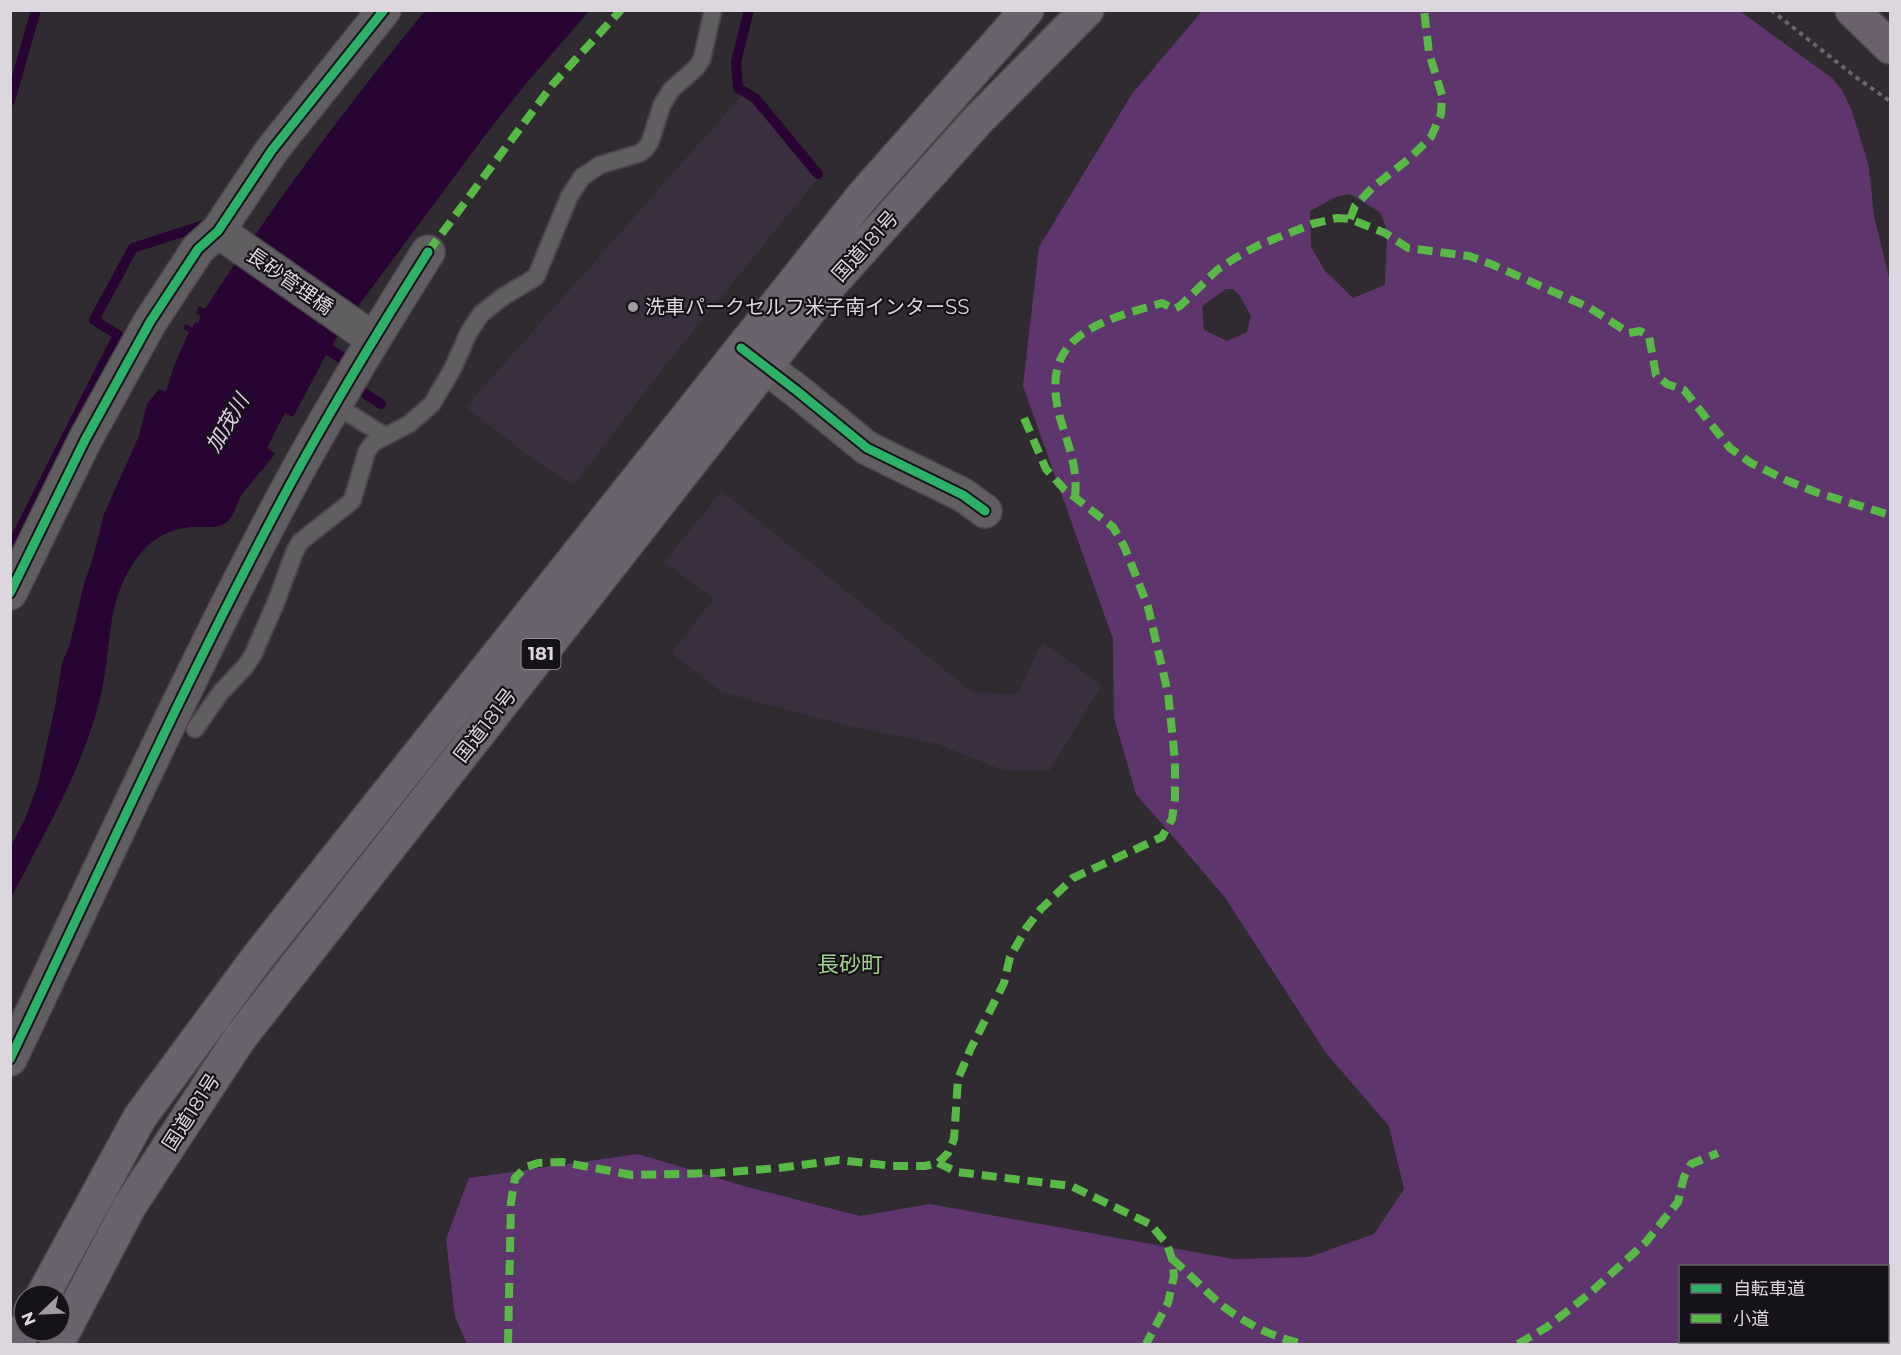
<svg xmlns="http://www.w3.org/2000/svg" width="1901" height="1355" font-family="Montserrat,'Noto Sans JP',sans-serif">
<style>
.built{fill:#3a2f3f}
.green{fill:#5f356e;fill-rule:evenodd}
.water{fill:#270432}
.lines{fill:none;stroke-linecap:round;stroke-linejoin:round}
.stream{stroke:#270432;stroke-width:10}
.service-casing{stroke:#4b464c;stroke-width:20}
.minor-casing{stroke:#4b464c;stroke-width:36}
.trunk-casing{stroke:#4b464c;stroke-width:36}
.motorway-casing{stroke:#4b464c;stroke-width:36}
.path{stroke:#69666a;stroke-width:4;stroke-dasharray:4.5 4.5;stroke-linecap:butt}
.service{stroke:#615e62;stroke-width:16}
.minor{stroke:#615e62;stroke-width:33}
.trunk{stroke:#6a626c;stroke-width:33}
.motorway{stroke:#6c626d;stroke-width:33}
.quiet{stroke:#58b947;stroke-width:8;stroke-dasharray:15 8;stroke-linecap:butt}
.cycleway-casing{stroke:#161318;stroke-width:13}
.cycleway{stroke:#2db169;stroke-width:9}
.poi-dot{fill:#a09aa1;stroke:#161318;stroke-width:2}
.labels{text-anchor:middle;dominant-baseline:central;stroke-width:4.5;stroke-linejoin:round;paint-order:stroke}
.shield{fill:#161318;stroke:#a19ca3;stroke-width:1.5}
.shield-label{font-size:18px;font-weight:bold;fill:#dcd6de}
.street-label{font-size:20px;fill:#dcd6de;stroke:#161318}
.poi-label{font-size:20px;fill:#dcd6de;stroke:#161318;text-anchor:start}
.water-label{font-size:21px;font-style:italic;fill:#e7caf2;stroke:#161318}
.quarter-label{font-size:22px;fill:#9fce8f;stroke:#161318}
</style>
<rect width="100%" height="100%" fill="#302b31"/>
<!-- built -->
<path class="built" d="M744 93 755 99 819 177 664 367 574 485 530 457 466 407Z
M722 491 972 692 1018 694 1042 642 1102 685 1049 771H1005L938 744 848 726 721 692 672 653 714 598 664 562Z"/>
<!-- green -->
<path class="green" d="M1202 11H1740L1832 78 1842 90 1852 111 1869 167 1874 216 1890 281V1344H467L455 1317 446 1239 469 1178 638 1154 747 1187 860 1216 930 1204 1233 1259 1309 1257 1374 1234 1404 1189 1389 1126 1326 1053 1224 896 1136 794 1114 718 1113 639 1023 386 1039 247 1132 94ZM1350 194 1380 212 1387 230 1385 285 1353 298 1325 271 1311 247 1310 211 1336 197ZM1226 289H1233L1240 296 1251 316 1247 332 1227 341 1204 330 1202 306ZM1680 1266H1888V1342H1680Z"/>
<!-- water -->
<path class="water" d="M425 11H589L524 86 486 134 345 324 332 345 345 353 344 356 349 360 346 364 341 361 339 363 326 355 293 417 285 413 267 448 275 454C265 467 253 480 243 493 237 501 235 514 228 521 219 530 204 526 193 527 164 529 146 543 131 567 107 604 111 648 102 690 86 764 45 831 11 898V846L25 819 38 784 55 707 62 663 70 644 84 584 93 558 104 514 139 436 147 404 159 389 166 392 174 366 189 332 183 329 186 324 192 328 196 322 198 323 201 316 196 313 199 306 205 309C273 205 346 107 425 11Z"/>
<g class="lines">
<!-- stream -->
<path class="stream" d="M749 10 736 62 738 88 755 98 818 174
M10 101 36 10
M354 396 358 389 381 404
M10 549 118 335 94 320 133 248 201 226"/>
<defs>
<path id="service" d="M335 405 385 436
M195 729 221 692 245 667 253 655 276 602 295 551 300 542 352 501 367 451 373 443 409 424 432 404 453 368 469 332 481 314 504 296 536 277 569 197 582 177 600 165 640 153 646 148 650 142 662 105 671 90 696 68 702 59 713 10"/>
<path id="minor" d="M218 231 373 339
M743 350 797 391 867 448 963 495 985 511
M10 593 85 440 150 322 198 249 218 231 272 150 384 10
M10 1059C101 869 187 677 286 492 330 410 378 331 428 252"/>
<path id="trunk" d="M43 1295 140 1117 258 957 862 197 1027 10
M15 1344 24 1329
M57 1344 129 1207 239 1039 828 287 979 119 1087 10"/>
<path id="motorway" d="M1852 10 1890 47"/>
</defs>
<!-- service casing -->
<use href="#service" class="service-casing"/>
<!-- minor casing -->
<use href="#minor" class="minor-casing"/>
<!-- trunk casing -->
<use href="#trunk" class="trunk-casing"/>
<!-- motorway casing -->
<use href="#motorway" class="motorway-casing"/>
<!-- path -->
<path class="path" d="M1771 10 1857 78 1890 101"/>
<!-- service -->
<use href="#service" class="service"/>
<!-- minor -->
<use href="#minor" class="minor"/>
<!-- trunk -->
<use href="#trunk" class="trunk"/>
<!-- motorway -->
<use href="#motorway" class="motorway"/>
<!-- quiet -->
<path class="quiet" d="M1350 219 1355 206 1373 187 1410 158 1431 137 1441 114 1442 95 1429 53 1424 10
M428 252 553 84 621 10
M1075 497C1078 469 1069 447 1061 421 1036 337 1096 322 1162 303L1174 309 1180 306 1217 270 1235 258 1259 245 1312 224 1337 218 1350 219 1385 233 1408 248 1469 256 1491 264 1590 308 1629 333 1640 331 1649 336 1656 375 1667 384 1684 390 1730 448 1751 463 1788 481 1818 493 1890 515
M938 1163 957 1172 1071 1186 1150 1224 1167 1244 1172 1259 1174 1276 1168 1303 1146 1344
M1172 1259C1190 1274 1206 1292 1224 1307 1248 1325 1275 1338 1304 1344
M508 1344 511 1202 515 1178 526 1167 538 1163 562 1162 632 1175 716 1173 779 1168 839 1160 893 1166H925L938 1163 948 1153 954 1139 958 1079 971 1048 1004 983 1010 957 1027 927 1041 909 1073 878 1162 837 1172 819 1175 798V760L1168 693 1148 607 1136 576 1124 546 1113 527 1064 489 1046 469 1021 411
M1518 1344 1547 1327 1589 1294 1646 1242 1678 1202 1684 1177 1691 1164 1718 1153"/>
<defs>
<path id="cycleway" d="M741 348 797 391 867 448 963 495 985 511
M10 593 85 440 150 322 198 249 218 231 272 150 384 10
M10 1059C101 869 187 677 286 492 330 410 378 331 428 252"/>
</defs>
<!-- cycleway casing -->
<use href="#cycleway" class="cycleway-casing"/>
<!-- cycleway -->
<use href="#cycleway" class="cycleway"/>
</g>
<!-- markers -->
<circle class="poi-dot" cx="633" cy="307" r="6"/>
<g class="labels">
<!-- shield labels -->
<rect class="shield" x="521.5" y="639" width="39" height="30" rx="4.5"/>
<g class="shield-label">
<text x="541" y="654">181</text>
</g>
<!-- street labels -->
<g class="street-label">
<text transform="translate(865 246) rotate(-48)">国道181号</text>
<text transform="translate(290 281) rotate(35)">長砂管理橋</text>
<text transform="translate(485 725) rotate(-52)">国道181号</text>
<text transform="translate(191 1112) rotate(-57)">国道181号</text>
</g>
<!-- poi labels -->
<g class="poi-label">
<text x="645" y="307">洗車パークセルフ米子南インターSS</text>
</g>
<!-- water labels -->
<g class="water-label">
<text transform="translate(227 423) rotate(-59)">加茂川</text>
</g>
<!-- quarter labels -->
<g class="quarter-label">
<text x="850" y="964">長砂町</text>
</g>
</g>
<!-- border -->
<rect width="1901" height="1355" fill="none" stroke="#dcd6de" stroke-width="24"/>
<!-- legend -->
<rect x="1679" y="1265" width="210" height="78" fill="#161318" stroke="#656167" stroke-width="1.5"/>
<rect x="1691" y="1284" width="30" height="9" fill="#2db169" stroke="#656167" stroke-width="1.5"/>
<text x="1733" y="1295" font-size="18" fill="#dcd6de">自転車道</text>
<rect x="1691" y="1314" width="30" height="9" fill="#58b947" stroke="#656167" stroke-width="1.5"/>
<text x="1733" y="1325" font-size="18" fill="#dcd6de">小道</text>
<!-- north arrow -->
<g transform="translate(42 1313) rotate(247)"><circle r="28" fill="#161318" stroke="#656167" stroke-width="1.5"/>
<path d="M0-4.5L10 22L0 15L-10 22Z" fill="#a09aa1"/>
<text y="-9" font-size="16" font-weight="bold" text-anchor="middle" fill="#dcd6de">N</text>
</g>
</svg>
